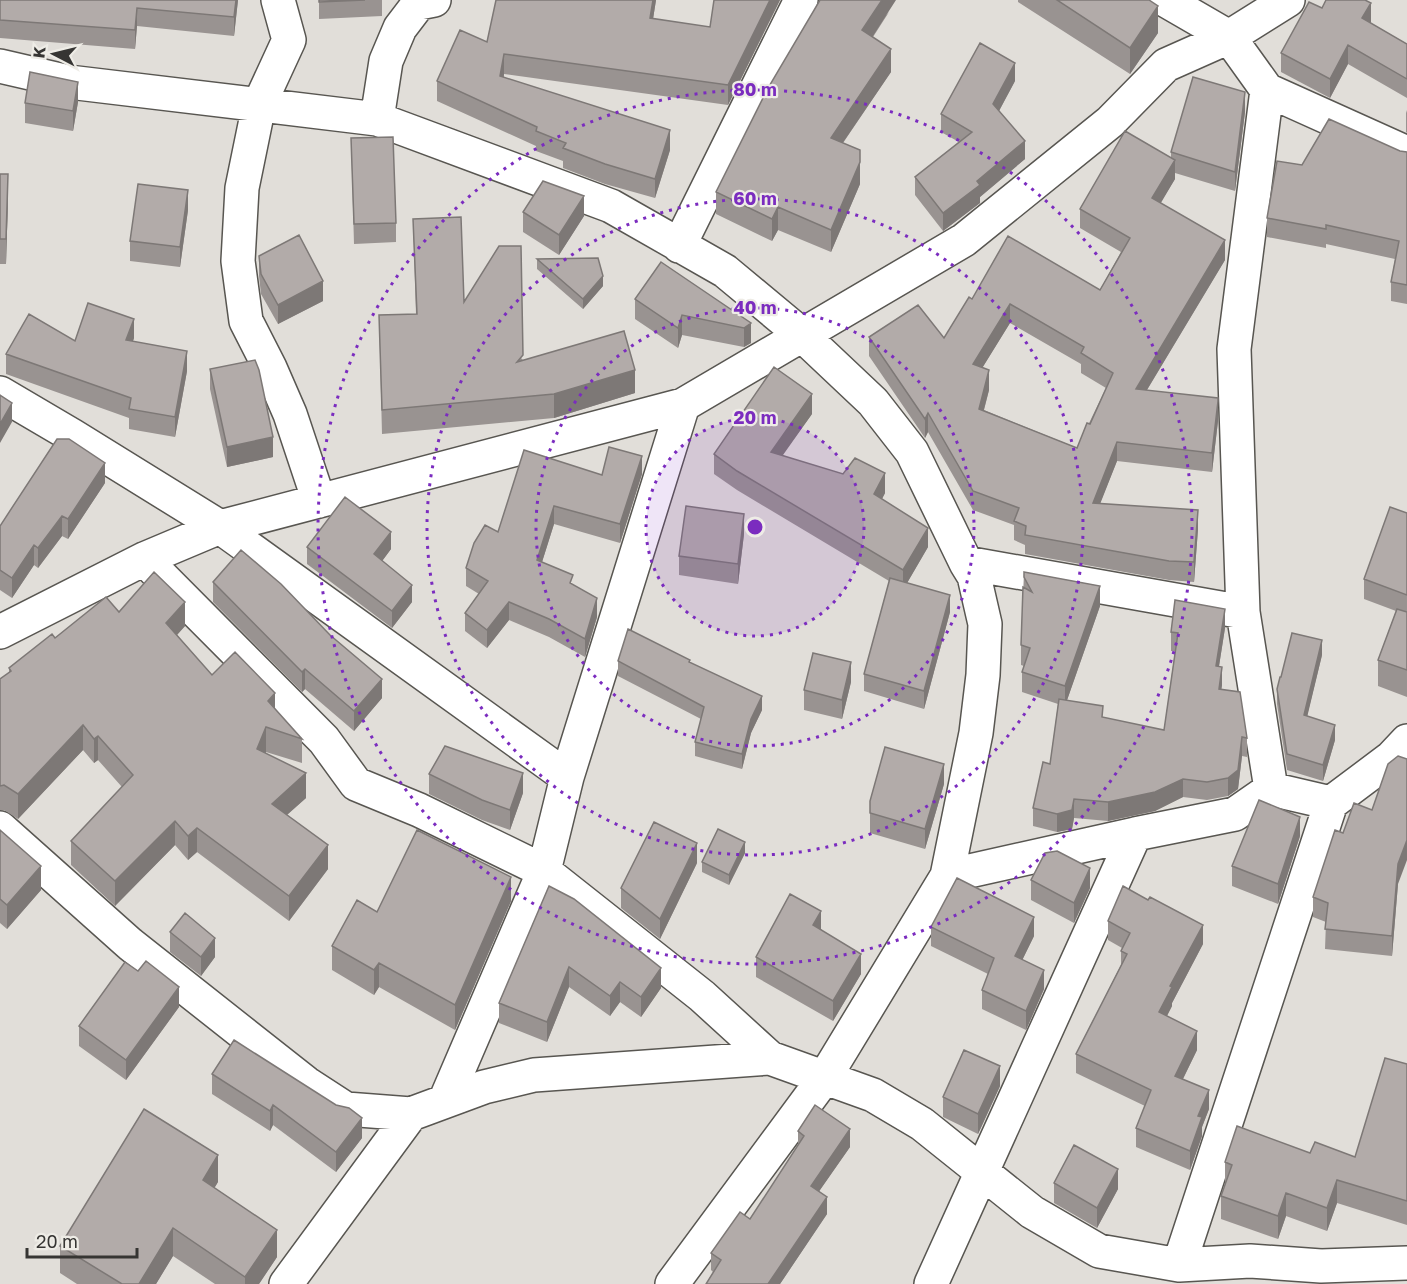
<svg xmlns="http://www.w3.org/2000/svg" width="1407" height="1284" font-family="'Golos Text',sans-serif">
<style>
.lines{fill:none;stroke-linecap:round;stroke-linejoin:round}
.minor-casing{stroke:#585651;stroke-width:36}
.minor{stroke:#fff;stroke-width:33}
.wall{fill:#999391;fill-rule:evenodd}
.shaded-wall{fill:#7d7876}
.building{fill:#b2aba9;stroke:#7d7876;stroke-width:1.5;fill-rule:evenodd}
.ring{fill:none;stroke:#7b2cbf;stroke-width:3;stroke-dasharray:3 6}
.centre{fill:#7b2cbf;stroke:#eeece6;stroke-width:3}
.ring-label{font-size:18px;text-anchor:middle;font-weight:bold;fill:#7b2cbf;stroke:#eeece6;stroke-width:4.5;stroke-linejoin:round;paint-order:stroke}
</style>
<rect width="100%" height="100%" fill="#e1ded9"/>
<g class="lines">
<defs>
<path id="minor" d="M278 0 289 40 259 105 242 188 238 261 246 321 270 368 290 414 319 501
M1165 0 1229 37 1288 0
M0 66 69 82 377 119 611 206 725 271 802 335 873 402 912 452 966 563 974 576 985 624 983 675 976 733 947 876 825 1077 672 1284
M1267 90 1234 349 1243 612 1271 789
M377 119 386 61 400 28 419 3 434 0
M679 246 801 0
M0 393 73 436 220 527 567 777
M144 559 324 740 356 784 419 810 544 871 702 996 770 1058
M966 563 1243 612
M0 632 144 559 220 527 683 405 964 240 1110 122 1166 65 1229 37 1267 90 1407 153
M0 828 130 944 306 1083 346 1109 411 1114 484 1087 534 1075 770 1058 873 1095 922 1124 1032 1212 1099 1251 1179 1265 1250 1261 1321 1266 1407 1263
M947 876 1135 834 1235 814 1271 789 1331 803 1391 758 1407 741
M445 1101 544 871 567 777 683 405
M1179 1265 1331 803
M286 1284 411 1114
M931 1284 1135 834"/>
</defs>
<!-- minor casing -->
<use href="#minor" class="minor-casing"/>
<!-- minor -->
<use href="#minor" class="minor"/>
</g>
<!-- wall -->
<path class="wall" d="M0 0H238L234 36 137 26 135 49 0 38Z
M319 0H382V16L319 19Z
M496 0H656L653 19 710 27 714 0H780L728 105 504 74V78L670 150 655 198 605 184 563 168V161L536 151V146L437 101V81L487 42Z
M1018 0H1149L1158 33 1130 74 1018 2Z
M1322 8 1371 22 1370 23 1407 44V98L1348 64 1330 98 1281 72V53Z
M889 12 873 37 891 72 843 143 860 184 831 252 778 230 772 241 716 214V192Z
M1015 81 999 111 1025 159 980 197V203L943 231 915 195V177L959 142 941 132V114Z
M78 102 73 131 25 123V103Z
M1407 110V133L1406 132V113Z
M1245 112 1235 191 1175 173V179L1160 203 1225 260 1147 390 1218 421 1212 472 1117 461 1100 503 1198 529 1194 582 1169 580 1025 554V545L1014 540V525L973 510 928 432 925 438 869 356V337L944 338 972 299 1100 290 1121 252 1080 228V209L1171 158V152ZM1010 323 1081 364V373L1106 388 1077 448 984 410 989 390 982 368Z
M351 138 396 223V242L354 244Z
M1400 151 1407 152V304L1391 301V282L1395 259 1326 244V248L1267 237V218L1302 165Z
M0 174 8 199 6 264H0Z
M188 210 180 267 130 261V241Z
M523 212 584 216 559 255 523 232Z
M413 219 464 302 523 360 635 393 554 418 382 434 379 315 416 314Z
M259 256 323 301 278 324 261 294 259 276Z
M537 259 603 286 583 309 537 269Z
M635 299 751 323V343L744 347 682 335 678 348 635 319Z
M134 338 133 341 187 371 175 437 129 429V418L6 374V354L75 341Z
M210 369 273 457 227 467 210 389Z
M812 414 782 455 885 493 882 499 928 547 907 583 950 612 924 709 864 691V674L889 581 737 490 714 474V454Z
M642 474 620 543 554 524 542 562 573 585 597 617 585 657 549 637 509 620 487 648 465 631V613L479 594 466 586V568L498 532 602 475Z
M105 483 68 539 62 536 38 568 34 565 12 598 0 590V526Z
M1407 513V697L1378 686V660L1396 611 1364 599V579Z
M744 534 738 584 679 575V556Z
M307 547 391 549 382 561 412 602 392 628 307 564Z
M1024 572 1100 606 1067 700 1103 718 1164 730 1175 651H1171V632L1225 628 1219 666 1222 685 1221 689 1247 738V757L1242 756 1238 789 1228 796 1207 800 1183 797 1155 811 1108 821 1074 818 1072 829 1057 832 1033 826V808L1050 764 1058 704 1022 692V672L1024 666 1021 665V645Z
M213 582 382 698 354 731 305 689 302 692 213 602Z
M119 612 185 626 177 635 212 675 275 709 302 739V763L266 752 265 753 306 798 287 815 328 869 289 921 197 852 188 860 175 845 115 906 71 865V841L122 787 98 760 94 763 83 750 18 819 4 810H0V679L9 673V668L55 638Z
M1322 655 1307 716 1335 740 1323 781 1287 770 1277 704V689L1281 677Z
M618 661 690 662 762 710 751 733 742 769 695 756V742L701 719 618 676Z
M851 682 842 719 804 710V690Z
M429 774 523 793 510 830 482 820 429 794Z
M944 784 925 849 870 833V801Z
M0 830 41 890 7 929 0 923Z
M1300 836 1278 904 1232 886V866Z
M745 853 729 885 702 872V862Z
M697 863 660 939 621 908V888Z
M1031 880 1090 888 1074 923 1031 900Z
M1398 884 1392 956 1325 949 1326 922 1313 917V897Z
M549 886 661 988 641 1017 620 1002 610 1016 569 987 547 1042 499 1023V1003Z
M511 901 455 1030 379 987 374 995 332 970V946L377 912Z
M1108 921 1203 944 1172 1003V1006L1167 1016 1197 1050 1183 1079 1209 1109 1202 1127V1136L1190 1170 1136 1147V1128L1145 1106 1076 1073V1054L1121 965V951L1122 948 1108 940Z
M931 927 1034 936 1022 960 1044 989 1026 1030 982 1009V990L988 974 931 946Z
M821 929 861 974 833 1021 756 977V957Z
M170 932 215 957 201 976 170 952Z
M138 971 179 1007 126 1080 79 1046V1026Z
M1407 1064V1225L1337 1203 1327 1231 1286 1216 1278 1239 1221 1219V1196L1225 1183V1162L1310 1153 1355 1157Z
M212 1074 336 1105 362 1138 336 1172 273 1125 270 1131 212 1094Z
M1000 1086 978 1134 943 1117V1097Z
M798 1131 850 1147 819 1191 827 1214 780 1284H706L713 1272 711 1270V1253L750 1219 798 1146Z
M218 1182 214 1188 277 1257 259 1284H215L173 1256 156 1284H77L60 1273V1246Z
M1054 1183 1118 1189 1097 1228 1054 1203Z"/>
<!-- shaded-wall -->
<path class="shaded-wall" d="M236 0H238L234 36V17Z
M653 0H656L650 38V18Z
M770 0H780L728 105V85Z
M882 0H896L862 53V30Z
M1371 3V22L1362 37V18Z
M1158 6V33L1130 74V48Z
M137 8V26L135 49V30Z
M1348 45V64L1330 98V79Z
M891 49V72L831 160V138Z
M504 54V74L500 96V76Z
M1015 63V81L993 122V104Z
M78 82V102L73 131V111Z
M1245 92V112L1235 191V172Z
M670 130V150L655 198V179Z
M1025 141V159L980 197V203L943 231V213L977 181Z
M1175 160V179L1152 218V198Z
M860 162V184L831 252V230Z
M8 174V199L6 264V239Z
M188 190V210L180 267V247Z
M584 196V216L559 255V235Z
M778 207V230L772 241V219Z
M1225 240V260L1136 408V389Z
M603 276V286L583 309V299Z
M323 281V301L278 324V305Z
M1010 304V323L973 383V364Z
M682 315V335L678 348V328Z
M134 319V338L126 360V340Z
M751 323V343L744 347V328Z
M187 351V371L175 437V417Z
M635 370V393L554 418V394Z
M989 370V390L979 428V409Z
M812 394V414L771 472V452Z
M1218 401V421L1212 472V453Z
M12 403V422L0 443V424Z
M928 413V432L925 438V419Z
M273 437V457L227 467V447Z
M1117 442V461L1093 522V503Z
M642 456V474L620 543V524Z
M105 463V483L68 539V519Z
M885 473V493L874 514V494Z
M554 506V524L537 578V560Z
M1198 510V529L1194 582V562Z
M744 514V534L738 584V564Z
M62 516V536L38 568V548Z
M928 528V547L903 590V570Z
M391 532V549L374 572V554Z
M34 545V565L12 598V578Z
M412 585V602L392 628V611Z
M1100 586V606L1065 706V686Z
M950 595V612L924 709V691Z
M597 598V617L585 657V639Z
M185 602V626L166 647V623Z
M509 602V620L487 648V630Z
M1225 609V628L1216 685V666Z
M1322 640V655L1304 730V715Z
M851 662V682L842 719V700Z
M1222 667V685L1219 707V689Z
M305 669V689L302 692V672Z
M382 679V698L354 731V711Z
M275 693V718L268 701Z
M762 696V710L751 733 742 769V754L751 719Z
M83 725V750L18 819V794Z
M1335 725V740L1323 781V765Z
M266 727V752L257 773V749Z
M98 736V760L94 763V739Z
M1242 737V756L1238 789 1228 796V778Z
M944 764V784L925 849V829Z
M306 773V798L272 828V804Z
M523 773V793L510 830V810Z
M1183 779V797L1155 811 1108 821V802Z
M1074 799V818L1072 829 1057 832V814Z
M1300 817V836L1278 904V884Z
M175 821V845L115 906V881Z
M197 828V852L188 860V836Z
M1407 840V860L1398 884 1392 956V936L1398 864Z
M745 842V853L729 885V875Z
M697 843V863L660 939V919Z
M328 845V869L289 921V896Z
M41 866V890L7 929V905Z
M1090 868V888L1074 923V903Z
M511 877V901L455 1030V1005Z
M821 911V931L813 925Z
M1034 917V936L1015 975V956Z
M1203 925V944L1172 1003V1006L1159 1031V1012L1170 986Z
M215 938V957L201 976V957Z
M861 954V974L833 1021V1001Z
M379 963V987L374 995V970Z
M569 967V987L547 1042V1022Z
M661 968V988L641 1017V997Z
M1044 970V989L1026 1030V1011Z
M620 982V1002L610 1016V996Z
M179 987V1007L126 1080V1060Z
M1197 1031V1050L1175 1095V1076Z
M1000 1066V1086L978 1134V1114Z
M1209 1090V1109L1202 1127V1136L1190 1170V1151L1198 1116Z
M273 1105V1125L270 1131V1111Z
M362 1118V1138L336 1172V1152Z
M850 1129V1147L811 1203V1186Z
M218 1155V1182L203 1207V1180Z
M1118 1169V1189L1097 1228V1208Z
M1337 1180V1203L1327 1231V1208Z
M1286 1193V1216L1278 1239V1216Z
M827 1197V1214L780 1284H768Z
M173 1228V1256L156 1284H139Z
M277 1230V1257L259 1284H245V1277Z"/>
<!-- building -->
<path class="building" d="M0 0H236L234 17 137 8 135 30 0 20Z
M319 0H365L319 2Z
M496 0H653L650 18 710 27 714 0H770L728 85 504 54 500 76 670 130 655 179 605 164 563 148 566 143 536 131 537 127 437 81 460 30 487 42Z
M820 0H882L862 30 891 49 831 138 860 150V162L831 230 778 207 772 219 716 192 768 88Z
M1057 0H1149L1158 6 1130 48Z
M1326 0H1365L1371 3 1362 18 1407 44V79L1348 45 1330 79 1281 53 1309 2 1322 8Z
M980 43 1015 63 993 104 1025 141 977 181 980 185 943 213 915 177 972 132 941 114Z
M30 72 78 82 73 111 25 103Z
M1193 77 1245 92 1235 172 1171 152Z
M1329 119 1400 151 1407 152V285L1391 282 1399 241 1326 225V229L1267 218 1277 161 1302 165Z
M1125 131 1175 160 1152 198 1225 240 1136 389 1218 398V401L1212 453 1117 442 1093 503 1198 510 1194 562 1169 561 1025 535 1026 526 1014 521 1019 508 973 491 928 413 925 419 869 337 918 305 944 338 969 297 972 299 1008 236 1100 290 1130 238 1080 209ZM1010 304 1084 347 1081 353 1113 373 1090 424 1087 423 1077 448 979 409 989 370 973 364Z
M393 137 396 223 354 224 351 138Z
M0 174H8L6 239H0Z
M543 181 584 196 559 235 523 212Z
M138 184 188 190 180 247 130 241Z
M461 217 464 302 499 246H521L523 355 517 362 624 331 635 370 554 394 382 410 379 315 417 314 413 219Z
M299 235 323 281 278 305 261 274 259 256Z
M598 258 603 276 583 299 537 259Z
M661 262 751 323 744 328 682 315 678 328 635 299Z
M88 303 134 319 126 340 187 351 175 417 129 409 131 398 6 354 29 314 75 341Z
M255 360 259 370 273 437 227 447 210 369Z
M774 367 812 394 771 452 843 474 855 458 885 473 874 494 928 528 903 570 737 471 714 454Z
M0 395 12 403 0 424Z
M57 439H69L105 463 68 519 62 516 38 548 34 545 12 578 0 570V526Z
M609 447 642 456 620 524 554 506 537 560 573 575 570 583 597 598 585 639 549 619 509 602 487 630 465 613 488 581 466 568 474 543 485 525 498 532 524 450 602 475Z
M345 497 391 532 374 554 412 585 392 611 307 547Z
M686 506 744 514 738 564 679 556Z
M1390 507 1407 513V595L1364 579Z
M241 550 281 584 330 635 382 679 354 711 305 669 302 672 213 582Z
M154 572 185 602 166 623 212 675 235 652 275 693 268 701 302 739 266 727 257 749 306 773 272 804 328 845 289 896 197 828 188 836 175 821 115 881 71 841 133 775 98 736 94 739 83 725 18 794 4 785 0 786V679L11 671 9 668 52 634 55 638 106 597 119 612Z
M1024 572 1100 586 1065 686 1022 672 1030 648 1021 645 1023 587 1032 592 1024 577Z
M890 578 950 595 924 691 864 674Z
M1175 600 1225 609 1216 666 1222 667 1219 689 1240 692 1247 738 1242 737 1238 770 1228 778 1207 782 1183 779 1155 792 1108 802 1074 799 1072 810 1057 814 1033 808 1043 762 1050 764 1059 699 1103 706 1102 717 1164 730 1178 633 1171 632Z
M1397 609 1407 612V670L1378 660Z
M628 629 690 660 689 662 762 696 751 719 742 754 695 742 704 707 618 661Z
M1292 633 1322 640 1304 715 1335 725 1323 765 1287 754 1277 689 1280 677H1281Z
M813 653 851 662 842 700 804 690Z
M445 746 523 773 510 810 482 800 429 774Z
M885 747 944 764 925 829 870 813V801Z
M1398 756 1407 759V840L1398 864 1392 936 1325 929 1328 903 1313 897 1335 830 1343 833 1354 803 1372 810 1388 764Z
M1259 800 1300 817 1278 884 1232 866Z
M654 822 697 843 660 919 621 888Z
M718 829 745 842 729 875 702 862Z
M0 830 41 866 7 905 0 899Z
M417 830 511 877 455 1005 379 963 374 970 332 946 357 900 377 912Z
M1057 851 1090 868 1074 903 1031 880 1045 853Z
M957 878 1034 917 1015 956 1044 970 1026 1011 982 990 994 958 931 927Z
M549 886 574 899 661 968 641 997 620 982 610 996 569 967 547 1022 499 1003Z
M1123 886 1148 900 1150 897 1203 925 1170 986 1172 987 1159 1012 1197 1031 1175 1076 1209 1090 1198 1116 1202 1117 1190 1151 1136 1128 1151 1090 1076 1054 1127 954 1121 951 1130 933 1108 921Z
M790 894 821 911 813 925 861 954 833 1001 756 957Z
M185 913 215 938 201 957 170 932Z
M146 961 179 987 126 1060 79 1026 125 962 138 971Z
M234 1040 336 1105 349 1108 362 1118 336 1152 273 1105 270 1111 212 1074Z
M964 1050 1000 1066 978 1114 943 1097Z
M1385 1058 1407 1064V1201L1337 1180 1327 1208 1286 1193 1278 1216 1221 1196 1232 1165 1225 1162 1237 1126 1310 1153 1315 1142 1355 1157Z
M815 1105 850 1129 811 1186 827 1197 768 1284H706L721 1260 711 1253 740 1212 750 1219 804 1136 798 1131Z
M144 1109 218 1155 203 1180 277 1230 245 1277 173 1228 139 1284H122L60 1246Z
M1074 1145 1118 1169 1097 1208 1054 1183Z"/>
<!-- distance rings -->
<circle cx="755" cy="527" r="109" fill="#7b2cbf" fill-opacity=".12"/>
<g class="ring">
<circle cx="755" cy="527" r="109"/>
<circle cx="755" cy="527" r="219"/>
<circle cx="755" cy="527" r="328"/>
<circle cx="755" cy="527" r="437"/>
</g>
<circle cx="755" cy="527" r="9" class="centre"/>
<g class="ring-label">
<text x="755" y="96">80 m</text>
<text x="755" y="205">60 m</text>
<text x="755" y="314">40 m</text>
<text x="755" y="424">20 m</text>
</g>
<!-- north arrow -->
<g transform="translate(54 54) rotate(277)" stroke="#eeece6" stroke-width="4.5" paint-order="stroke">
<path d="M0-4.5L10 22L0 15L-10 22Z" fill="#363533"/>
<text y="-9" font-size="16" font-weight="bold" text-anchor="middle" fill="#363533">K</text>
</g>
<!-- scale -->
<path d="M27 1248v9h110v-9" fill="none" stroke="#363533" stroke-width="3"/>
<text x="36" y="1248" font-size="18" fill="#363533" stroke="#eeece6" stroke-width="4.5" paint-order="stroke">20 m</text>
</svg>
